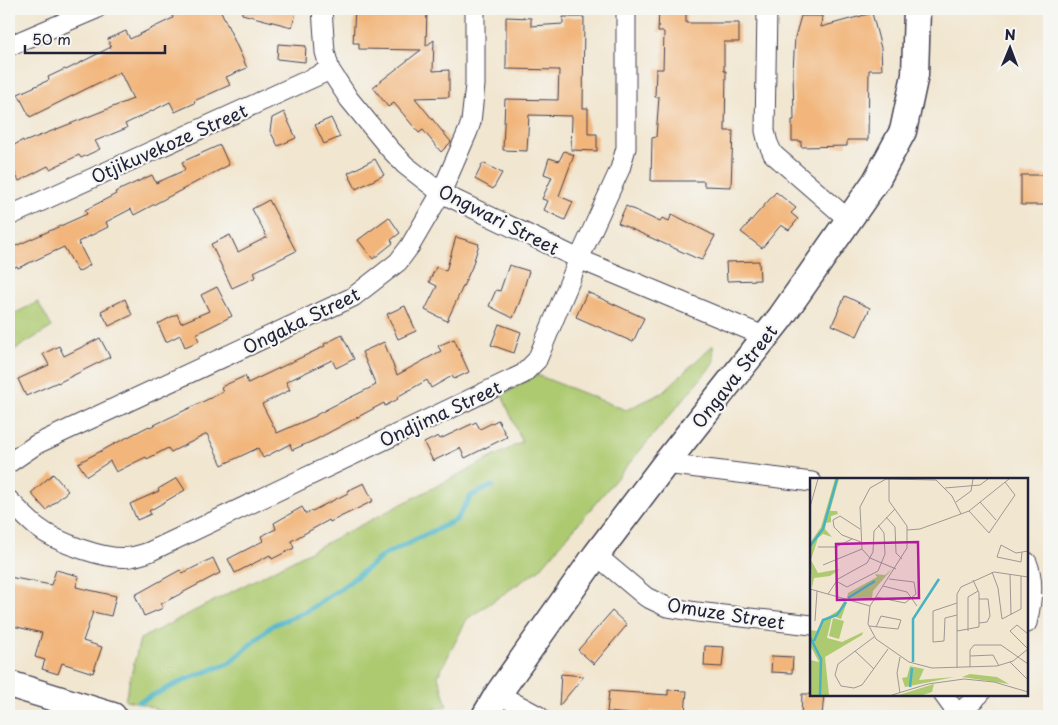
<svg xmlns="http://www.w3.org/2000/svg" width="1058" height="725" font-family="'Playpen Sans',sans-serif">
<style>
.green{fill:#adca71;stroke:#687656}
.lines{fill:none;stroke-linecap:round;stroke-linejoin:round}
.stream{stroke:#46b2c3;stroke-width:5.5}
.building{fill:#f2b67b}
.street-casing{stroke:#413f51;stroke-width:21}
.secondary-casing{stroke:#413f51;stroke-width:29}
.street{stroke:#fff;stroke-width:19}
.secondary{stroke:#fff;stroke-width:26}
.labels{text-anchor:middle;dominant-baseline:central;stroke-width:4.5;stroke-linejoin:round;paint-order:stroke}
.street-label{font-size:18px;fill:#22223b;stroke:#f6f6f2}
.inset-river{fill:none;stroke:#46b2c3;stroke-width:2.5}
.inset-road{fill:none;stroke:#9e9894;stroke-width:1}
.view{fill:#b5179e;fill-opacity:0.15;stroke:#b5179e;stroke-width:2.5}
.inset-edge{fill:none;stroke:#22223b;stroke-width:2.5}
</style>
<rect width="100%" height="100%" fill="#f6f6f2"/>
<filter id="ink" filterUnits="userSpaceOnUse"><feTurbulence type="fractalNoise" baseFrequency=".02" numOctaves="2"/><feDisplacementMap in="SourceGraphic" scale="10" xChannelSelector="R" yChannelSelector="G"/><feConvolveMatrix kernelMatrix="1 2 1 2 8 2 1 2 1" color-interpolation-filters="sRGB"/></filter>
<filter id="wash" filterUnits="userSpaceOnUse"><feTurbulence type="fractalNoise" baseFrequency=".0096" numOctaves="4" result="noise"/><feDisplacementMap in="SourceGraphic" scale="20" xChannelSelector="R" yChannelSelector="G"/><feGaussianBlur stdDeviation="1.12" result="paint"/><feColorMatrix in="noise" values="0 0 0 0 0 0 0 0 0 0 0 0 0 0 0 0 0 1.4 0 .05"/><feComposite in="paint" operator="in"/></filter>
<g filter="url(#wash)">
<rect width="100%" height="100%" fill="#f1e6d0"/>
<!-- green -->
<path class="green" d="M38 302 52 327 9 353V316Z
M713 345 714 363 540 569 467 619 438 676 447 706 403 716H213C202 714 192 718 181 716 162 713 145 703 125 700L140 639 522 442 502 395 537 375 626 410 662 393Z"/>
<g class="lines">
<!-- stream -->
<path class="stream" d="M139 702 187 679 229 663 273 625 307 611 347 584 384 555 456 520 471 496 492 486"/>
</g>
<g id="blocks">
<!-- building -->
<path class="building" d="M175 9H220L247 68 226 77 230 85 194 101 195 103 175 112 170 102 125 124 127 128 95 141 100 149 81 158 79 155 50 169 48 166 19 181 9 162V148L23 140 24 142 133 99 120 72 30 117 18 94 49 80 48 77 65 69 66 70 111 47 108 39 126 31 130 39 173 18 172 16 178 13Z
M242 9H297L292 27 242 14Z
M355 9H427L426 46 434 40 433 71 449 70V97L415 98 451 142 441 152 423 130 419 133 394 103 388 107 373 87 421 50 359 49V43H353Z
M659 9H686V23H739V42H724V71H726L725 131H733L731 187 704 186V181H651L652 138 656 137 659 97H655L656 69H663L664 32H658Z
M872 13 881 48 882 70H869L868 140H847V146L801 147V141H792V120H794L793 70 795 37 801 16H822L821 27Z
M506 17 531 18V26L563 24V17H584L583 108H588V134H597V151L571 150 572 116 529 115 527 151 503 150 505 99 558 100 559 70 506 69Z
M278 44 306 46 305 62 277 59Z
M284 112 296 138 278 146 270 131 272 118Z
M331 118 340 137 324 144 315 125Z
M220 145 229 165 134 215 131 209 106 222 108 227 78 242 90 265 78 272 64 247 18 268 17 266 9 270V249L87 214 85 210 116 194 115 192 152 175 156 183 185 170 182 162Z
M564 151 574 155 559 196 573 202 565 220 544 210 548 201 542 199 552 177 544 174 549 158 559 161Z
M375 159 384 175 356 189 348 173Z
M483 163 502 173 493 189 475 179Z
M1021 175H1049V205H1021Z
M776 192 796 208 791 213 798 219 789 230 781 225 762 248 741 232Z
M269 200 296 251 254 272 256 277 232 288 211 244 230 235 238 252 267 237 252 209Z
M626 206 660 222 662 218 669 221 672 214 715 236 702 260 696 258 618 223Z
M389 217 400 233 391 240 393 243 373 259 358 240Z
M456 237 479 244 472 267 447 321 425 310 437 286 429 282 436 267 446 271Z
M759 261 760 280 727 281 726 262Z
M509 265 529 271 520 301 513 318 489 306 496 290 500 291Z
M217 287 232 316 196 334 199 341 185 347 180 335 166 342 158 324 177 314 181 323 209 311 201 295Z
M587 292 644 318 633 342 576 317Z
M845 296 870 308 857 336 832 325Z
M125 299 132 315 109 326 101 311Z
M405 306 416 331 398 339 387 314Z
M499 324 521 332 514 353 491 345Z
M342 335 354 359 336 368 332 360 286 382 290 390 262 404 277 433 316 416V415L333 406 376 385 362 352 384 342 397 375 441 351 438 346 454 339 469 372 454 379 452 376 431 388 427 380 397 397 398 399 385 406 384 403 315 440 292 450 290 444 263 458 258 448 222 465 207 434 171 452 168 448 147 459 146 457 116 472 110 461 87 476 78 463 149 426 150 427 223 392 221 387 245 376 248 383 325 346 324 344Z
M100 338 110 357 58 383V382L26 396 18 379 49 365 43 354 59 346 64 356Z
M498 420 507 437 465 458 460 448 433 461 424 443 438 436 440 439 476 422 480 429Z
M53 474 68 491 46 510 31 493Z
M177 478 185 490 149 511 151 514 137 520 130 504 159 491 158 489Z
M364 483 373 501 330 522 329 520 291 541 294 548 272 559 270 555 235 573 228 559 263 541 261 536 276 529 274 523 302 507 306 514 348 493 347 491Z
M213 558 220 573 161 604 163 608 144 616 135 595 180 570 183 573Z
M56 570 79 576 76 587 116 596 111 616 93 612 83 641 102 647 93 673 62 663 58 674 42 669 45 660 35 657 42 633 9 625V577L51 585Z
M612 611 627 625 594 664 578 650Z
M705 646 724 647 722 667 704 666Z
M772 656 793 657 792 673 771 672Z
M561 674 584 676 559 706Z
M668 690 687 691 685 713 651 711 650 716 607 712 609 691 668 695Z
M802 694H824L822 716H801Z"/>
</g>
</g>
<g filter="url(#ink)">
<use href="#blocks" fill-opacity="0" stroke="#413f51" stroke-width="1"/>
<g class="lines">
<defs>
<path id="street" d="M322 9 325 52 330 70 349 99 389 148 405 165 441 193 579 259 766 337
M767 9 765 131 768 143 773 154 849 220
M9 46 96 9
M9 216 330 70
M9 463 37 444 353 297 398 262 410 246 441 193 468 131 471 122 475 85V9
M665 464 812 482
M9 500C18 509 27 519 37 527 56 542 106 561 131 557 137 556 143 554 149 552L523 374 537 360 579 259 620 169 626 148V9
M596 555 646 597 667 607 697 612 812 625
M1027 562C1035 581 1032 603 1027 623
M498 694 539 716
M943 694 959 716
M956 716 980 694"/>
<path id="secondary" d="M9 684 113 716
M485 716 498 694 596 555 665 464 781 317 876 181 903 131 915 75 917 9"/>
</defs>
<!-- street casing -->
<use href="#street" class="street-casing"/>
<!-- secondary casing -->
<use href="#secondary" class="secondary-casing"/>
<!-- street -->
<use href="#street" class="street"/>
<!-- secondary -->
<use href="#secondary" class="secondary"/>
</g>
</g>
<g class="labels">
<!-- street labels -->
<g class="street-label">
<text transform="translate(169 143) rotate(-24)">Otjikuvekoze Street</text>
<text transform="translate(499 219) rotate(27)">Ongwari Street</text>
<text transform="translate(301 320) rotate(-26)">Ongaka Street</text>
<text transform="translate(734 376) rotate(-52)">Ongava Street</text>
<text transform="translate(440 413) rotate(-25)">Ondjima Street</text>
<text transform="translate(726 613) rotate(9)">Omuze Street</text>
</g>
</g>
<!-- overview -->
<g transform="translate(810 478)">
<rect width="218" height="218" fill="#f1e6d0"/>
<path d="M25 1H29L20 33H27L28 36 21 38V44L16 45 15 51 22 59 13 56 8 60 1 82 8 95 30 91 20 98 4 100 2 110 0 65 11 49ZM82 91 63 113 62 120H37L38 115 67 99 65 96 75 97ZM34 123 37 124 31 141 22 138 17 160 32 164 53 154 52 157 15 179 19 217H1L0 182 9 184 0 167V152L7 153 13 142 29 132ZM23 140 34 143 29 161 19 158ZM100 188 114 191 109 202 144 199 95 209 92 200 97 199ZM160 196 187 199 199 206 152 199ZM124 206 122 214 113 217H89Z" fill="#adca71"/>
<path class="inset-river" d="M0 68 13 51 27 1M38 120 65 103M0 159 11 181 10 217M4 163 13 142 27 137 36 124M103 184V141L129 101M100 209 102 190"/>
<path class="inset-road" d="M79 1V23L97 48V70L60 128 58 146 66 161 99 184 122 190 187 188 203 183 218 171M135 10 170 7 178 1M146 24 161 13 163 1M170 24 186 42M0 29 8 1M159 33 179 55 205 17 195 4M76 39 85 49 86 75 92 81M50 51 30 38 23 42 24 49 32 57 51 64M97 52 110 51 159 33 199 1M8 69H26L42 61M212 74 211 84 187 79 191 67 206 75 218 73M13 87 52 71M86 91 60 80 52 71 50 29 60 10 76 1 126 2 142 18 151 36M182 94 188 110 192 141 211 131V98M200 96 201 137M26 103 37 109 68 93 75 76 74 55 68 47M73 108 97 114 107 128M0 111 60 128M18 116 28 101 57 85 63 74 64 53 85 31M66 119 95 125 106 116 104 104 79 101M169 121H178L180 138 177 144 169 145M147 125 123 133V164L134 163 135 140 147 137M5 143 7 113M59 148 88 151 91 142 71 138 66 149M147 153 169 149V115L163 102M158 153V119L168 113M218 156 207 147 200 153 218 171M64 159 28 186 25 197 31 208 44 210 52 207 78 171M45 173 64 191M160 178 183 177 189 188M200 184 218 202M160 189V172L164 167H191L218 186M147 190V116L151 109 184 94 218 99M90 215 87 195 90 179M82 217 118 206 154 201 184 204 218 214"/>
<path class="view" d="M108 64 109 120 27 122 26 66Z"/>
<rect width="218" height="218" class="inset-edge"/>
</g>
<!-- margin -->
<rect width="1058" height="725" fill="none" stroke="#f6f6f2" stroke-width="30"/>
<!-- north arrow -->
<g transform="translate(1010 48) rotate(1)" stroke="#f6f6f2" stroke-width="4" paint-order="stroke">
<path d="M0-4L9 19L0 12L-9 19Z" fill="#22223b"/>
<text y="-8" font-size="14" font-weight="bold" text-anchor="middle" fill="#22223b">N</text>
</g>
<!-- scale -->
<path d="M25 45v8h140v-8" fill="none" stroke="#22223b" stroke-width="2.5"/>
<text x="32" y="45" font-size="15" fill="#22223b" stroke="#f6f6f2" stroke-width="4" paint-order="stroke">50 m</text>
</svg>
